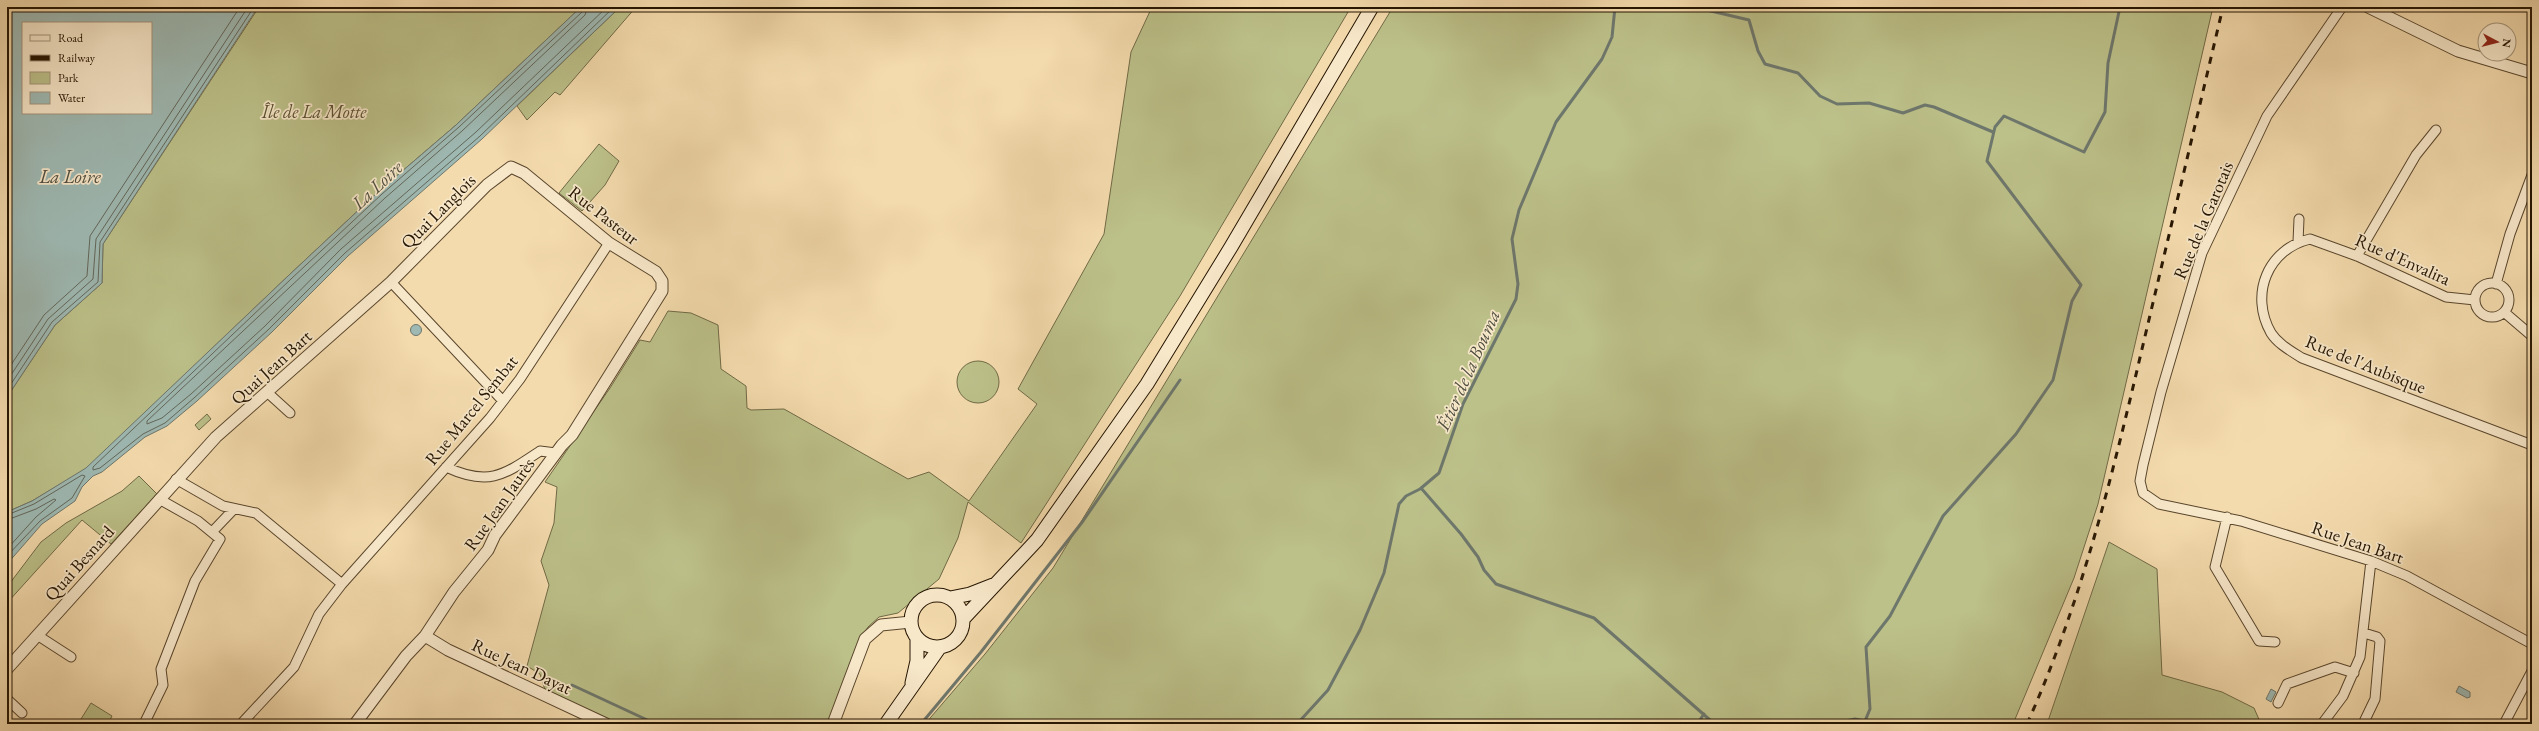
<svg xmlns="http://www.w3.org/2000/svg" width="2539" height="731" font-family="'EB Garamond',serif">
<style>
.green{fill:#bcc089;stroke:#706a46}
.water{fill:#9eb9b3;stroke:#6e776c;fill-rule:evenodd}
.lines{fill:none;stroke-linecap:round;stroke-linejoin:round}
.shore{stroke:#62675a;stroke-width:1}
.stream{stroke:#6e776c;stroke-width:3}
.minor-casing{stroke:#59462d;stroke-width:11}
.tertiary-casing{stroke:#59462d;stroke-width:13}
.secondary-casing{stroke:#251502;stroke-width:15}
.minor{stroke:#f8e8ca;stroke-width:9}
.tertiary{stroke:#f8e8ca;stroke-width:11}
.secondary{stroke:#f8e8ca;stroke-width:13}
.rail{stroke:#251502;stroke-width:3;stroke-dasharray:7 7;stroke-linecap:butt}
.labels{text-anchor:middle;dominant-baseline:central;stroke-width:3.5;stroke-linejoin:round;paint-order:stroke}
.park-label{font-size:18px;font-style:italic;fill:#5a5131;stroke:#f8e8ca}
.street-label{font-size:18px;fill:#251502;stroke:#f8e8ca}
.water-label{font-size:19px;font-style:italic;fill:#4f4e40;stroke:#f8e8ca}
</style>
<rect width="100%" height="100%" fill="#f4dbad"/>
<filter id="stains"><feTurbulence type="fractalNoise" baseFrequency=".005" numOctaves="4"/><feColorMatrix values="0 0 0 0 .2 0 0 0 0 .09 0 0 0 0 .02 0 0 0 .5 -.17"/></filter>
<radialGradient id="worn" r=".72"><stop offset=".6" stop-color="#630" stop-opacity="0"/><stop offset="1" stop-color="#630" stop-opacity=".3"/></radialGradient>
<!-- green -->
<path class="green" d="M259 7H581L456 125 379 191 288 276 86 469 32 501 7 512V397L55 325 102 283 103 244Z
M620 7H636L560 95 555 92 527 120 517 106Z
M1152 7H1351L1180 296 1021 543 968 502 958 538 939 579 898 613 879 617 868 627 858 642 828 724H618L545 690 540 674 527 666 549 585 541 561 554 523 557 487 545 482 610 388 640 340 650 342 668 311 691 313 718 325 721 369 746 386 747 408 751 410 784 409 908 479 929 472 969 501 1037 404 1018 389 1104 234 1131 52Z
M1393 7H2213L2098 504 2074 578 2013 724H925L985 654 1053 568Z
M599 144 619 161 605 185 582 211 559 193Z
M957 382a21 21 0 1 1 42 0a21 21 0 1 1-42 0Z
M207 414 211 419 199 430 195 425Z
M139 476 157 494 111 544 82 520 7 603V587L41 542 66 523 122 491Z
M2109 542 2157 569 2162 675 2222 692 2254 708 2261 724H2047Z
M91 703 112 716 108 724H89L81 719Z"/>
<!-- water -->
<path class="water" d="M7 7H258L103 244 102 283 55 325 7 397ZM23 23H151V113H23Z
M581 7H620L482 139 348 256 272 332 197 401 167 426 145 437 102 472 93 476 82 487 75 501 42 524 7 564V512L32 501 86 468 288 276 379 191 456 125Z
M410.5 330a5.5 5.5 0 1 1 11 0a5.5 5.5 0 1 1-11 0Z
M2459 686 2470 692V697L2467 698 2456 692Z
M2271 689 2276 692 2271 702 2266 699Z"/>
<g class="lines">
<!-- shore -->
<path class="shore" d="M583 7 582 12 459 127 382 194 291 279 93 467V470L100 468 143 434 165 423 194 398 269 329 345 253 480 136 614 7
M588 7 585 15 462 131 385 198 147 421V424L162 418 191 394 265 326 341 249 476 132 607 7
M7 371 44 315 87 276 90 236 240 7
M7 381 48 319 93 279 96 239 248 7
M7 390 52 322 98 282 100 242 254 7
M7 515 34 504 82 475 85 476 72 498 40 521 7 556
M7 520 36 509 54 499 56 500 36 517 7 549"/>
<!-- stream -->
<path class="stream" d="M1694 7 1749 20 1758 51 1765 64 1798 73 1820 96 1837 104 1869 103 1903 113 1925 105 1934 107 1993 132
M1421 488 1461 534 1478 557 1484 570 1496 584 1594 618 1710 720 1717 724
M572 685 656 724
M921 724 981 652 1083 521 1180 380
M1297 724 1328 690 1360 630 1384 573 1399 504 1406 496 1420 489 1439 473 1463 404 1516 299 1518 284 1512 239 1519 210 1556 122 1602 59 1612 37 1615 7
M1697 724 1704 714
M1831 724 1855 719 1865 721
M1867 724 1865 721 1870 709 1866 647 1890 616 1943 516 2016 434 2053 380 2072 301 2081 285 1987 161 1995 127 2004 116 2084 152 2105 112 2108 63 2120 7"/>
<defs>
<path id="minor" d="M2342 7 2267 116 2202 253 2161 392 2143 465 2140 481 2143 493 2159 504 2241 521 2371 561 2407 576 2532 644
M2298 242 2299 219
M2357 256 2416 155 2436 130
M391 282 502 400
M2475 300a17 17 0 1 1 34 0a17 17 0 1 1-34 0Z
M2496 284 2510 234 2532 175
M2475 300 2446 297 2357 256 2310 239C2268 249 2249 294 2271 333 2278 344 2291 351 2302 358L2532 445
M2504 312 2532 336
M268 393 290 413
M446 467C489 487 504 475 540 451L556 453
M176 479 223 506 256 513 342 584
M2227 517 2215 567 2259 641 2275 642
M213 531 234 509
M37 635 71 657
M7 699 22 713
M2278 703 2287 684 2335 667 2354 673
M144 724 163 685 161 669 195 581 220 539 198 521 159 499
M241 724 294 667 319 614 342 584 490 418 520 379 609 243
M2322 724 2343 696 2360 657 2371 561
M2363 724 2375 699 2380 641 2377 637 2364 633
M2504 724 2532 671"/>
<path id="tertiary" d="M2368 7 2458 51 2532 73
M425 636 448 650 606 724
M7 669 216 437 391 282 487 185 511 167 524 173 609 243 656 272 662 281V291L572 435 562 445 495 535 488 550 454 592 425 636 406 656 355 724
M833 724 865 639 881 625 911 622"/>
<path id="secondary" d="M911 621a26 26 0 1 1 52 0a26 26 0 1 1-52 0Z
M950 598 970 594 993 585
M963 619 1037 540 1147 384 1231 247 1372 7
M912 683 917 661V638
M886 724 940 647"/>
</defs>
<!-- minor casing -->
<use href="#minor" class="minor-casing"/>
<!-- tertiary casing -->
<use href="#tertiary" class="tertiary-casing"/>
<!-- secondary casing -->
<use href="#secondary" class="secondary-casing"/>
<!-- minor -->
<use href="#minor" class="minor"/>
<!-- tertiary -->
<use href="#tertiary" class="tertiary"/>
<!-- secondary -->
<use href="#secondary" class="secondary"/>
<!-- rail -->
<path class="rail" d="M2027 724C2081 604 2112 477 2142 349 2169 235 2196 121 2223 7"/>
</g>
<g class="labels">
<!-- park labels -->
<g class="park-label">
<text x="314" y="111">Île de La Motte</text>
</g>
<!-- street labels -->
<g class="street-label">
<text transform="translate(438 211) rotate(-45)">Quai Langlois</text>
<text transform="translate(604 215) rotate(38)">Rue Pasteur</text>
<text transform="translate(2203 220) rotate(-67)">Rue de la Garotais</text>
<text transform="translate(2403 259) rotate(24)">Rue d'Envalira</text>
<text transform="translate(2366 364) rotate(22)">Rue de l'Aubisque</text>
<text transform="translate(271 367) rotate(-42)">Quai Jean Bart</text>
<text transform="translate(471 410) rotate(-51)">Rue Marcel Sembat</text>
<text transform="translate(499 504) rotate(-55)">Rue Jean Jaurès</text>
<text transform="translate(2358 542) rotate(19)">Rue Jean Bart</text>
<text transform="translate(79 563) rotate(-48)">Quai Besnard</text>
<text transform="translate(522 666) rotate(25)">Rue Jean Dayat</text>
</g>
<!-- water labels -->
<g class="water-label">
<text x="70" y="176">La Loire</text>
<text transform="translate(377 185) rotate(-43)">La Loire</text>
<text transform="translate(1468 370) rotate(-66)">Étier de la Bouma</text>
</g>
</g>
<!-- margin -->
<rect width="2539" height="731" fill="none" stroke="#f4dbad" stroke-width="24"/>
<rect x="8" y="8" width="2523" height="715" fill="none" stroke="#251502" stroke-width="2"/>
<rect x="12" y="12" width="2515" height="707" fill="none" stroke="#251502"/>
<!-- legend -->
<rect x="22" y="22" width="130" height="92" fill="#f8e8ca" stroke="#a4947a"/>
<rect x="30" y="35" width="20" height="6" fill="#f8e8ca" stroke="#a4947a"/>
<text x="58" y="42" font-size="12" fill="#251502">Road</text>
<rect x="30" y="55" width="20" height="6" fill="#251502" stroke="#a4947a"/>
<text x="58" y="62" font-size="12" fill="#251502">Railway</text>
<rect x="30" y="72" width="20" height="12" fill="#bcc089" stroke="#a4947a"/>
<text x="58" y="82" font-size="12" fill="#251502">Park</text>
<rect x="30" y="92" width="20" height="12" fill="#9eb9b3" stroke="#a4947a"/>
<text x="58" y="102" font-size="12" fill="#251502">Water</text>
<!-- north arrow -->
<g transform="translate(2497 42) rotate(97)"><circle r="19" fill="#f8e8ca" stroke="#a4947a"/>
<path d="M0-3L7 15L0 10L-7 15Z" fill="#8f2418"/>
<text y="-6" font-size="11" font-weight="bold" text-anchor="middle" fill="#251502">N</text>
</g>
<rect width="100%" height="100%" filter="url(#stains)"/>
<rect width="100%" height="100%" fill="url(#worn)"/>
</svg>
